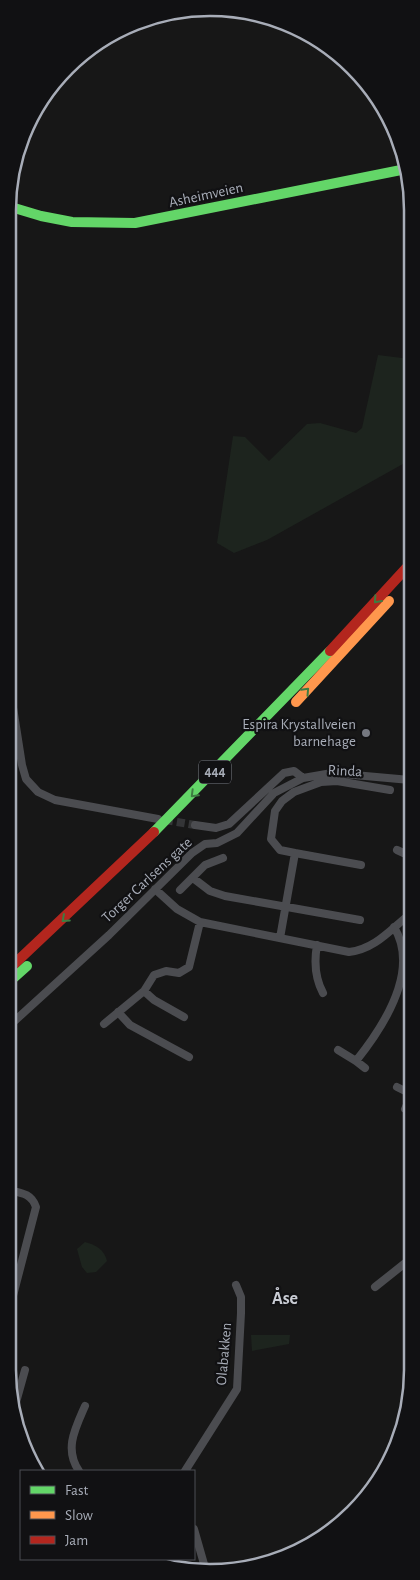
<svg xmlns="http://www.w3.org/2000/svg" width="420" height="1580" font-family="'Alegreya Sans',sans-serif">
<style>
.green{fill:#1d241e}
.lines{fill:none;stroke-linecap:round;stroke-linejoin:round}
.street-tunnel{stroke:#343537;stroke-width:8;stroke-dasharray:8 4;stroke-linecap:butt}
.street{stroke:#4b4c50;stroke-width:8}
.fast{stroke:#63d668;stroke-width:10}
.slow{stroke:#ff974d;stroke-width:10}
.jam{stroke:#b3261e;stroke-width:10}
.oneway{stroke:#3e7d42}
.poi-dot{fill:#757880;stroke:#111113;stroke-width:2}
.labels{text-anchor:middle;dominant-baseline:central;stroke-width:4.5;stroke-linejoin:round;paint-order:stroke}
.shield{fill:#111113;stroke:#7b7e86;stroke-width:1}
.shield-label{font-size:14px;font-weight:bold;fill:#a8adb8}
.street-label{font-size:15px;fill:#a8adb8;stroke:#111113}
.poi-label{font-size:15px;fill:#a8adb8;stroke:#111113;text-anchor:end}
.quarter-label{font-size:18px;font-weight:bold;fill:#c9ccd4;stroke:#111113}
.rim{fill:none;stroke:#a8adb8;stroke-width:2.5}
</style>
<rect width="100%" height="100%" fill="#171717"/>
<!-- green -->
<path class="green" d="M378 355 410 359V460L267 540 234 553 217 543 233 436 245 437 269 461 307 424 320 423 356 433 362 428Z
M85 1242C96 1245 104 1249 107 1261L96 1272 87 1273 82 1267 77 1249Z
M251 1335H290L289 1344 252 1351Z"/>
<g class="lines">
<!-- street-tunnel -->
<path class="street-tunnel" d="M165 820 195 825"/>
<!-- street -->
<path class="street" d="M10 688 22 765 26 779 38 792 55 800 158 819
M195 825 216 828 229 824 284 773 294 771 303 778
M397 850 410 856
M295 853 361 865
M193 878 210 891 225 896 360 920
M155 889 177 909 200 922 349 952C375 949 390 930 410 914
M180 890 205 865 223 858
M280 938 295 853 280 850 271 839 275 811 282 801 294 792 321 782 337 781 390 790
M317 945C314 962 315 978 323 993
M144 991 154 1000 184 1017
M118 1012 130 1025 189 1057
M104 1024 144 991 154 975 166 971 179 973 189 967 200 922
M9 1026 109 935 192 853 205 844 217 843 237 833 274 793 303 778 332 773 410 780
M338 1050 356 1061C384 1026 420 970 394 927
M356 1061 365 1068
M397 1087 409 1093
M405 1109 409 1100
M375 1287 409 1260
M8 1315 36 1207C31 1193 21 1193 8 1190
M15 1406 25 1370
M79 1471C64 1449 75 1429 85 1406
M185 1471 237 1389 241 1313V1297L236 1285
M194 1529 206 1571"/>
<!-- fast -->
<path class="fast" d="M11 207 41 216 72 222 135 223 406 169
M154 832 330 651
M9 982 27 966"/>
<!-- slow -->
<path class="slow" d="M296 702 389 601"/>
<!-- jam -->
<path class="jam" d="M330 651 410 564
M9 969 154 832"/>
</g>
<!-- one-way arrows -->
<defs><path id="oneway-chevron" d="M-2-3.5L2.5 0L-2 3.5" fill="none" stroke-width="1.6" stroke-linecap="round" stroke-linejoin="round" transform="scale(1.25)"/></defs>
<g class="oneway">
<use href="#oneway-chevron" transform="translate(377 600) rotate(132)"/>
<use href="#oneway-chevron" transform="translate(306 691) rotate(-47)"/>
<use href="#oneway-chevron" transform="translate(194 794) rotate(135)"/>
<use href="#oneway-chevron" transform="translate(65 919) rotate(138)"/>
</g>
<!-- markers -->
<circle class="poi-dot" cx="366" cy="733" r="5"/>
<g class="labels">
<!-- shield labels -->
<rect class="shield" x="199" y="760.5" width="32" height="23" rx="4"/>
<g class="shield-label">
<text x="215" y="772">444</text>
</g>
<!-- street labels -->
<g class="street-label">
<text transform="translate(206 195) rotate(-12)">Asheimveien</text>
<text transform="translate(345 771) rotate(3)">Rinda</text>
<text transform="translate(147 880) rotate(-43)">Torger Carlsens gate</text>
<text transform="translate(224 1354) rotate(-85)">Olabakken</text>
</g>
<!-- poi labels -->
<g class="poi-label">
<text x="356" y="724">Espira Krystallveien<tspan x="356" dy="17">barnehage</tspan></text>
</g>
<!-- quarter labels -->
<g class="quarter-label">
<text x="285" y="1299">Åse</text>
</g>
</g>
<!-- crop -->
<path d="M0 0H420V1580H0ZM210 16H210A194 194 0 0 1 404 210V1370A194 194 0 0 1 210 1564H210A194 194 0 0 1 16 1370V210A194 194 0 0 1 210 16Z" fill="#111113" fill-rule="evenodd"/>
<path class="rim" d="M210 16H210A194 194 0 0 1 404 210V1370A194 194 0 0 1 210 1564H210A194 194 0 0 1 16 1370V210A194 194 0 0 1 210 16Z"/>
<!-- legend -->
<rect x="20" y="1470" width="175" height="90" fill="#111113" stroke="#4d4f55"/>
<rect x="30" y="1486" width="25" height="8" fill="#63d668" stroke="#4d4f55"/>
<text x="65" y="1495" font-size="15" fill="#a8adb8">Fast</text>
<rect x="30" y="1511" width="25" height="8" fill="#ff974d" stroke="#4d4f55"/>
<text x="65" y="1520" font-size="15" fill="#a8adb8">Slow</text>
<rect x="30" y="1536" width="25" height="8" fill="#b3261e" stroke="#4d4f55"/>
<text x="65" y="1545" font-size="15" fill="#a8adb8">Jam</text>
</svg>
